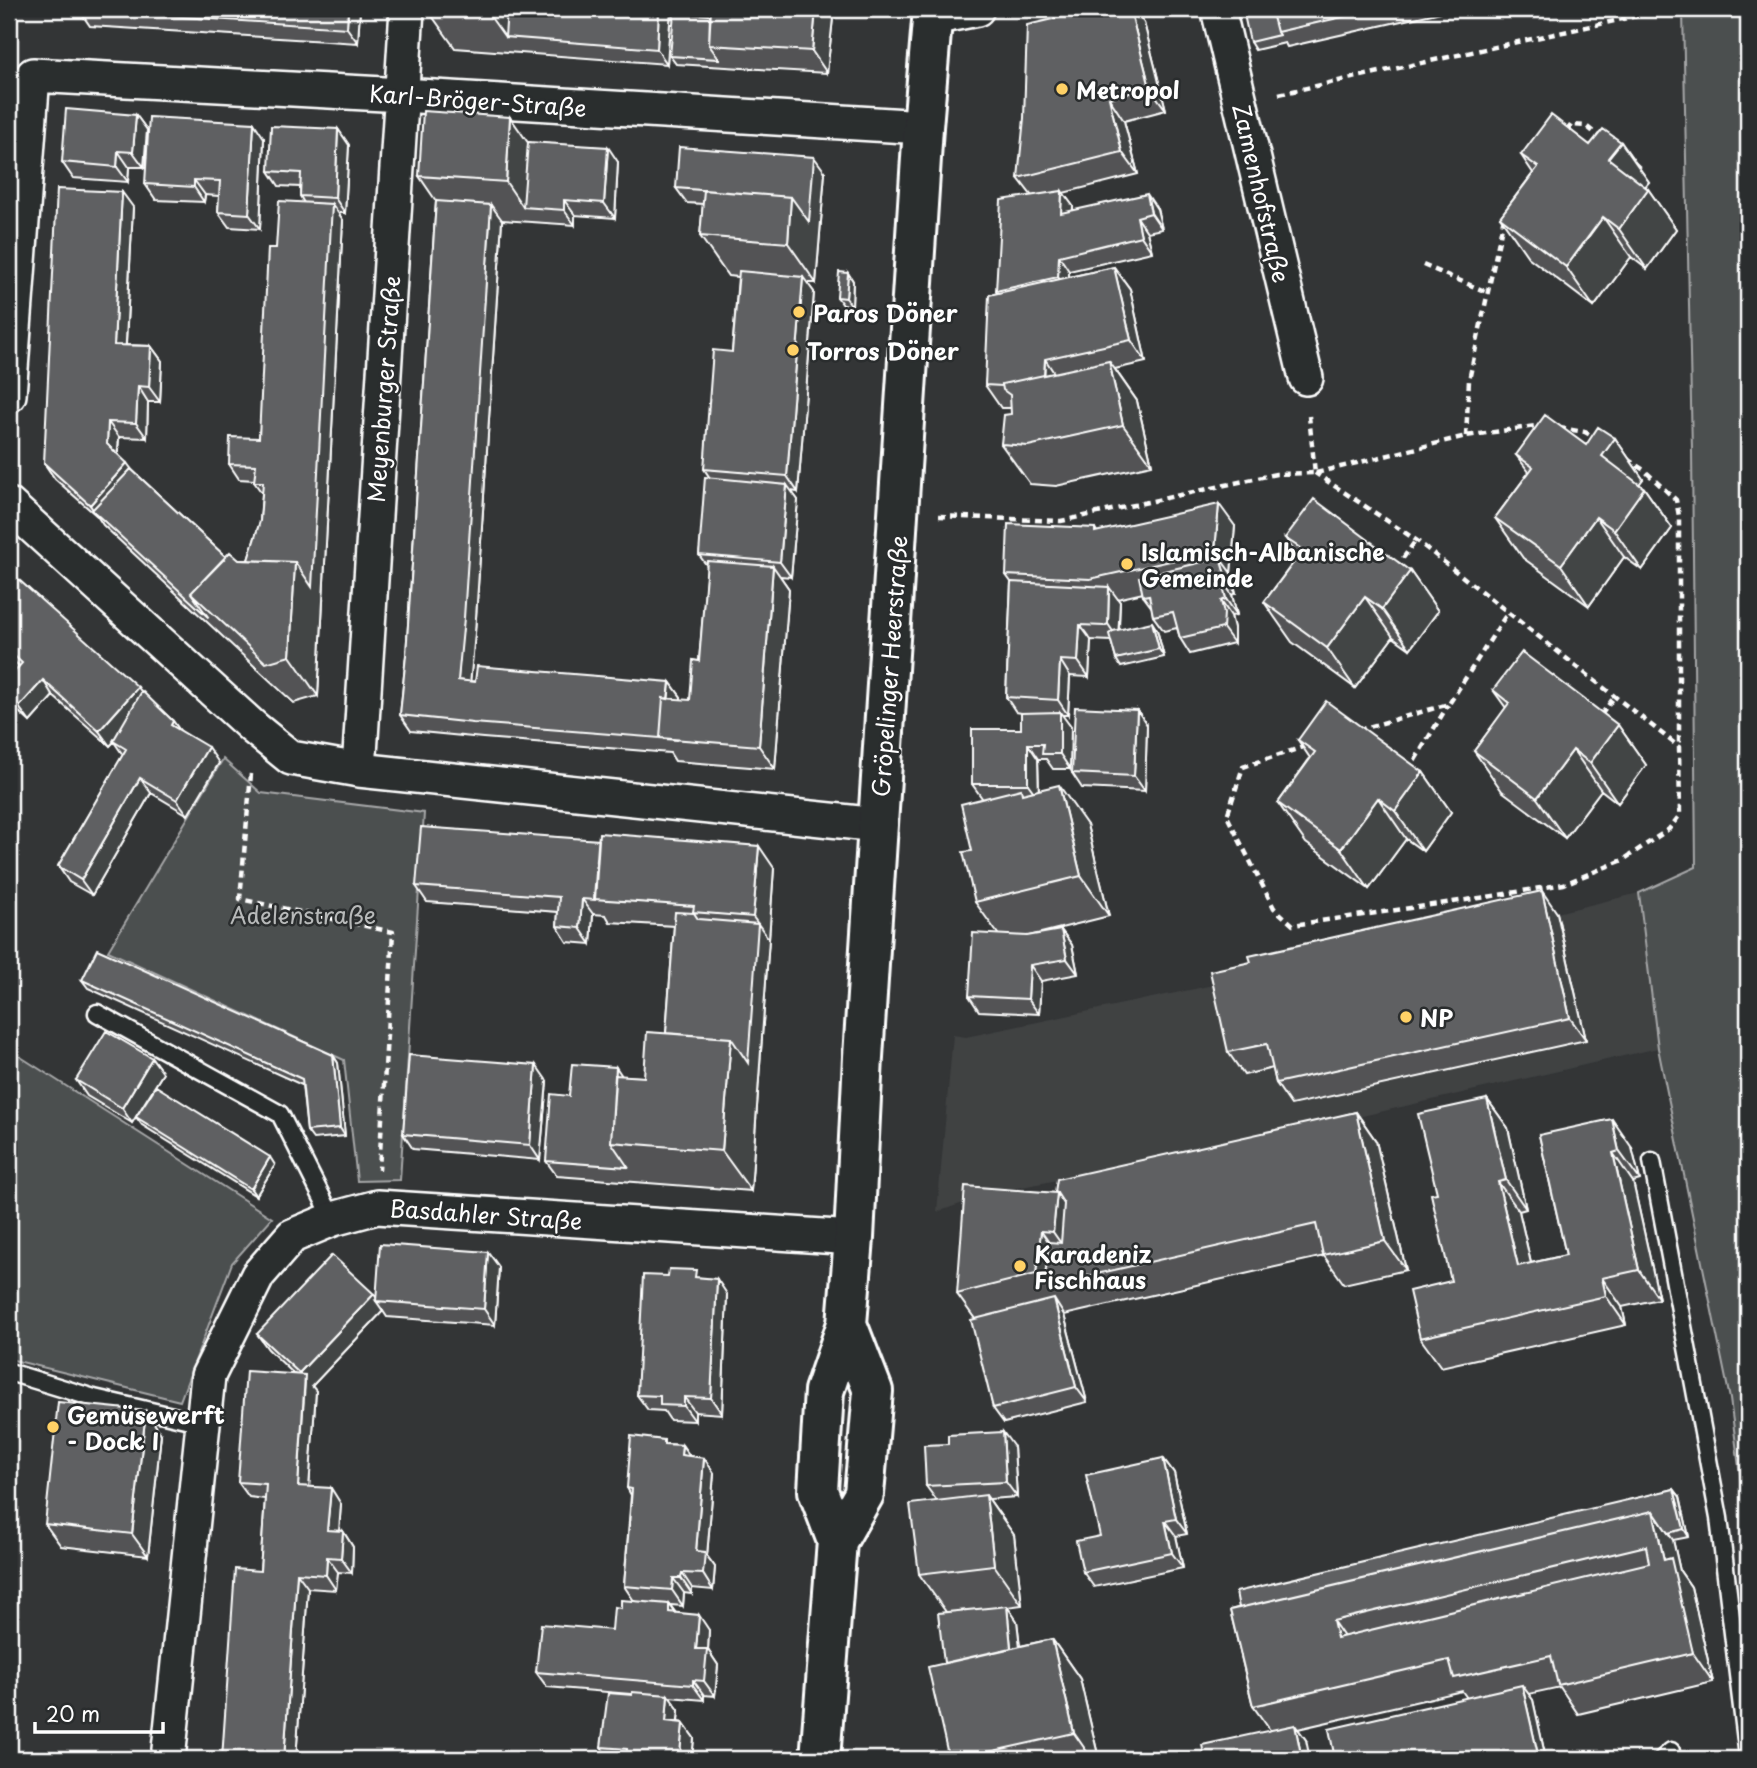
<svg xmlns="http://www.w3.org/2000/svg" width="1757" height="1768" font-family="'Playpen Sans',sans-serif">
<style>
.built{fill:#404243}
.green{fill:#4c4f50;stroke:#a6a7a8;stroke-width:2}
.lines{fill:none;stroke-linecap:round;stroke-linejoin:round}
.service-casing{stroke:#fff;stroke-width:21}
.minor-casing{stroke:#fff;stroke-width:38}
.secondary-casing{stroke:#fff;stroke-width:44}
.path{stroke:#fff;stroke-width:4.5;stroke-dasharray:7 5;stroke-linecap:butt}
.service{stroke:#2a2d2e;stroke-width:16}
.minor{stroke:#2a2d2e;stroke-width:33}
.secondary{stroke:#2a2d2e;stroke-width:38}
.wall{fill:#525354;stroke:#fff;stroke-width:2}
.shaded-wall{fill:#424445;stroke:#fff;stroke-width:2}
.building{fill:#5f6162;stroke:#fff;stroke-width:2;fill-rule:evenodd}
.poi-dot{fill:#ffd166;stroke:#2a2d2e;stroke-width:2.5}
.labels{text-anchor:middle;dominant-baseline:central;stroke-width:5;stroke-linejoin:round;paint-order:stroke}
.poi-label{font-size:23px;font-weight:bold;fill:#fff;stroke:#2a2d2e;text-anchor:start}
.street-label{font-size:23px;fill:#fff;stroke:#2a2d2e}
.park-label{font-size:23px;fill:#b7b9b9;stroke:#2a2d2e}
</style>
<rect width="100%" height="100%" fill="#333536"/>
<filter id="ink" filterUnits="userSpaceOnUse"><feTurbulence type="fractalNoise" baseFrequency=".0143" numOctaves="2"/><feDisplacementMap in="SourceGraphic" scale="14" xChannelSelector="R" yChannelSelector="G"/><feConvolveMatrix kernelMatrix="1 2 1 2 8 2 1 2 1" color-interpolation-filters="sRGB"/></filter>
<g filter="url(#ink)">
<!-- built -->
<path class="built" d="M1639 893 1658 1048 1245 1143 992 1193 937 1212 953 1035 966 1037 1557 913Z"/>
<!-- green -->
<path class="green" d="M1689 9H1748V1535L1730 1399 1658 1048 1639 893 1696 867 1692 451 1683 11Z
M223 759 261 793 424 813 400 1180 357 1181 344 1060 108 951Z
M16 1054 272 1218 232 1263 180 1401 9 1359V1062Z"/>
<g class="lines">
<defs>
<path id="service" d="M97 1013 280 1114 333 1219
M1652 1161 1719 1518 1748 1757
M9 1372 94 1398 203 1423
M1662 1759 1671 1751"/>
<path id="minor" d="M1218 9 1306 378
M932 18 977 9
M9 395 33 75 402 95 923 127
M9 505 254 728 291 758 359 770 878 825
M359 770 407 9
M168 1759 208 1376 258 1275 292 1236 333 1219 377 1207 854 1238"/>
<path id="secondary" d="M837 1541 864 1494 873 1391 847 1324
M820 1759 837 1541 818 1491 824 1391 847 1324 854 1238 863 1057 923 127 933 9"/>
</defs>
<!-- service casing -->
<use href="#service" class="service-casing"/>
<!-- minor casing -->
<use href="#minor" class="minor-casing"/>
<!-- secondary casing -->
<use href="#secondary" class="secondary-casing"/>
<!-- path -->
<path class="path" d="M1279 94 1669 9
M1567 131 1571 125 1586 126 1600 137
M1635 164 1644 172
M1423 265 1489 293
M1559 428 1585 432 1597 439
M1466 436 1469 380 1504 217
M1627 459 1644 470 1676 500 1679 516V746
M1316 473 1466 436 1543 425
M939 516 1061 521 1276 474 1315 473 1309 416
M1396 568 1416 540
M1601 715 1615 696
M1358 730 1449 704 1508 612
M1306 746 1243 767 1227 816 1274 908 1293 925 1487 897 1564 884 1623 860 1669 829 1680 815 1679 747 1416 540 1315 473
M1415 760 1448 705
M251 774 240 899 393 932 379 1170"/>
<!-- service -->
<use href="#service" class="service"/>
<!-- minor -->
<use href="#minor" class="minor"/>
<!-- secondary -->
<use href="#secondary" class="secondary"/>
</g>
<!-- wall -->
<path class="wall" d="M79 9H360L358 43 90 26 79 10Z
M427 9H671L667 64 455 48Z
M834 9 827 73 676 64 670 56 710 15Z
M1095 9H1134L1144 23 1166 110 1124 121 1138 174 1063 193 1073 206V211L1157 209 1162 229 1147 232 1152 252 1069 271V277L1114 267 1130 289 1146 362 1115 369 1137 401 1152 465 1056 486 1030 484 1001 444 1011 414V408H1001L985 385 997 293 996 291 1031 195 1018 178Z
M1249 9H1454L1287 47 1285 43 1255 50 1250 42Z
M136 115 147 130 144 167H129L128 182 73 178 62 162Z
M338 129 349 145 345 213H338L343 220 318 696 294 703 103 525 97 516 55 479 44 463 133 207 126 345 151 346 162 361 160 402H148L147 438 119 437 118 455 131 469 226 557 239 560H248L260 521 262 493 254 482V480L239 479 229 464 259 438 276 248 304 203 300 196V187L279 186 269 171Z
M264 138 260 229 229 227 218 212 219 196 205 195 204 202 156 200 145 184Z
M528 142 618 162 615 218 575 215V225L502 220 475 633 470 681 670 682 681 697 680 700H690L699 661 707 566 699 555 710 478 704 469 732 352 738 277 728 276 700 236 703 204 687 203 676 188 825 172 816 283H807L814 292 798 492 791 491 798 500 791 577 780 576 789 589 775 769 675 761 670 753 483 738 411 731 400 715 406 655 436 201 419 176Z
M1621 142 1649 182 1645 186 1648 189 1676 229 1647 269 1631 257 1594 307 1528 257 1500 217 1533 173 1521 155Z
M848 273 853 281 852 306 843 305 837 297Z
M1615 438 1643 479 1639 484 1644 488 1672 528 1642 570 1624 557 1589 606 1523 558 1495 518 1529 472 1516 455 1586 445Z
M1235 526 1231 573 1236 593 1232 595 1237 615 1231 616 1234 628V643L1190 654 1180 638 1177 628 1164 631 1153 616 1152 608 1143 596V593L1117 599 1120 602 1119 630H1157L1164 657 1121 667 1116 659 1111 641 1091 640 1089 677 1070 676 1068 715H1061L1071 727 1070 769H1053L1046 759H1038L1039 790 1087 825 1109 916 1029 936 1061 930 1072 945 1078 974 1041 981 1039 1014 979 1011 969 996 998 934 975 902 982 798 972 784 1021 729 1022 713 1016 712 1006 697 1011 582 1006 575 1095 528 1097 532Z
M1285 538 1410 571 1438 611 1410 649 1393 637 1355 688 1292 642 1264 602 1298 556Z
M9 571 173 721 180 731 219 763 188 815 151 793 92 895 69 882 58 866 123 755 114 742 110 746 53 696 30 722 9 703V678L19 666 9 657Z
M1493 690 1618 725 1646 765 1618 803 1601 790 1565 838 1502 791 1474 751 1506 708Z
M1137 710 1147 725 1145 791 1082 788 1072 773Z
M1298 740 1423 772 1451 812 1423 851 1406 839 1369 889 1306 843 1278 803 1310 758Z
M774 868 751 1191 557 1176 546 1161 569 1096 622 1076 644 1077 666 1033 674 926 610 922 606 915 593 914 591 944 567 942 557 926 558 912 427 902 416 886Z
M1557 913 1586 1040 1291 1105 1276 1083 1273 1068 1244 1075 1228 1052Z
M82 980 333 1055 338 1063 345 1136 313 1139 307 1131 302 1085 88 988Z
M152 1058 163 1073 132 1123 87 1096 76 1080Z
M547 1081 540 1160 413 1149 403 1134Z
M1487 1099 1508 1128 1526 1209 1519 1211 1531 1263 1566 1255 1539 1135 1632 1148 1640 1180 1633 1182 1659 1299 1622 1307 1626 1325 1441 1367 1420 1338 1451 1281 1437 1193Z
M1356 1112 1376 1141 1406 1270 1344 1284 1324 1256 1064 1315 1087 1402 1004 1423 993 1408 975 1319 957 1294 1055 1192Z
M136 1117 275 1165 256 1196 142 1125Z
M488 1252 499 1267 495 1325 387 1317 383 1311 312 1386 316 1391 309 1487 341 1504 339 1531H343L353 1547 352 1573 338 1572 336 1590 308 1588 296 1759H222L260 1571 265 1499 249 1497 238 1482 295 1375 268 1349 257 1334 377 1298Z
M701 1278 727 1294 722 1414 695 1412V1421L670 1420 664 1411 648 1410 637 1395Z
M146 1411 161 1434 148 1556 61 1546 45 1524Z
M667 1444 682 1445 690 1456 704 1458 714 1473 707 1556 715 1567 713 1590 692 1588V1594L684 1593 683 1606 670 1605 676 1613 709 1630 708 1650 718 1665 715 1696 704 1695V1700L669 1697 679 1710 678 1722 683 1723 694 1738 692 1759H610L601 1747 632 1694 547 1687 536 1672 612 1630 621 1608 634 1601 624 1586 631 1495 627 1488Z
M1014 1447 1017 1497 989 1499 1014 1535 1022 1605 1007 1607 1017 1621 1020 1646 1052 1639 1080 1679 1099 1759H949L944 1663 946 1612 919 1574 937 1501 926 1486Z
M1163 1458 1174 1473 1187 1534 1176 1536 1183 1568 1094 1587 1083 1572 1100 1536Z
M1674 1489 1680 1497 1689 1537 1673 1540 1680 1571 1691 1587 1713 1682 1578 1714 1560 1687 1528 1694 1533 1700 1546 1759H1335L1467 1698 1462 1691 1298 1729 1306 1740 1270 1730 1253 1706 1230 1610Z"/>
<!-- shaded-wall -->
<path class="shaded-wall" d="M348 9H360L358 43 347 28Z
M487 9H518L505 37 487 12Z
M659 9H671L667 64 657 49Z
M816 9H834L827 73 812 51Z
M1130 9H1134L1144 23 1166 110 1150 88Z
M1109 98 1124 121 1138 174 1122 152Z
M136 115 147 130 144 167 133 152Z
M510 117 538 157 523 207 506 182Z
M254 123 264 138 260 229 249 214Z
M338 129 349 145 345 213 335 198Z
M1621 142 1649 182 1636 198 1608 158Z
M608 147 618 162 615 218 604 203Z
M118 151 129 167 128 182 117 167Z
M814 157 825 172 816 283 788 243 791 197Z
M194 180 205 195 204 202 194 187Z
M1648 189 1676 229 1647 269 1619 229Z
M1062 191 1073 206 1072 229 1061 213Z
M122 192 133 207 125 360 114 345Z
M1147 194 1157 209 1162 229 1151 213Z
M564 200 575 215V225L564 210Z
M332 204 343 220 318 696 290 656 295 562Z
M491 205 502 220 475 633 469 695 458 680Z
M1137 217 1147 232 1152 252 1141 236Z
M1603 217 1631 257 1594 307 1566 267Z
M1059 256 1069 271V292L1058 277Z
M1114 267 1130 289 1146 362 1131 340Z
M848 273 853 281 852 306 846 298Z
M803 277 814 292 798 492 787 476Z
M151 346 162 361 160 402 149 387Z
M1045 359 1060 382 1044 388Z
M1109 361 1137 401 1152 465 1123 425Z
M138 386 148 402 147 438 136 423Z
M108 422 119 437 117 460 107 444Z
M1615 438 1643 479 1630 496 1602 456Z
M127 463 138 478 96 514 90 505Z
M787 485 798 500 791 577 780 562Z
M1644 488 1672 528 1642 570 1614 530Z
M1219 504 1235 526 1231 573 1215 551Z
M1596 517 1624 557 1589 606 1561 565Z
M1220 558 1231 573 1236 593 1226 578Z
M773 566 789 589 775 769 759 746Z
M1410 571 1438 611 1410 649 1382 609Z
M1221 579 1232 595 1237 615 1226 599Z
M1109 587 1120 602 1118 639 1108 624Z
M1365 597 1393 637 1355 688 1327 648Z
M1221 601 1231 616 1234 628V643L1223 628Z
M1152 622 1157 630 1164 657 1159 649Z
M1080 625 1091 640 1089 677 1078 661Z
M1060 660 1070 676 1068 715 1058 700Z
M43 680 53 696 30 722 19 707Z
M670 682 681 697 677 740 665 739Z
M138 687 149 703 110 746 99 731Z
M1137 710 1147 725 1145 791 1134 776Z
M1060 712 1071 727 1070 769 1060 754Z
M173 721 184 736 171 725Z
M1618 725 1646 765 1618 803 1590 763Z
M1028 744 1038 759 1039 799 1028 784Z
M208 747 219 763 188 815 177 800Z
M1573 750 1601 790 1565 838 1537 798Z
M1423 772 1451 812 1423 851 1395 811Z
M140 778 151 793 92 895 81 880Z
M1059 785 1087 825 1109 916 1081 876Z
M1378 798 1406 839 1369 889 1341 849Z
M759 846 774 868 769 939 753 917Z
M1542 891 1557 913 1586 1040 1570 1018Z
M582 899 593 914 591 944 580 928Z
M758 924 769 939 751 1191 722 1151 731 1038Z
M1061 930 1072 945 1078 974 1067 959Z
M1030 965 1041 981 1039 1014 1028 999Z
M333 1055 338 1063 345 1136 340 1128Z
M152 1058 163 1073 132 1123 122 1108Z
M536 1065 547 1081 540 1160 530 1145Z
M616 1067 626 1082 613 1098Z
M1487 1099 1508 1128 1526 1209 1506 1180Z
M1356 1112 1376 1141 1406 1270 1385 1241Z
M1612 1119 1632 1148 1640 1180 1619 1151Z
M1613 1153 1633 1182 1659 1299 1639 1270Z
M270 1157 275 1165 256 1196 251 1189Z
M1498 1182 1519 1211 1538 1294 1518 1266Z
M1057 1193 1085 1233 1081 1272 1053 1232Z
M1041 1231 1069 1271 1044 1286 1036 1274Z
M488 1252 499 1267 495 1325 484 1309Z
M1602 1278 1622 1307 1626 1325 1606 1296Z
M717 1279 727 1294 722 1414 711 1398Z
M374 1294 379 1302 376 1301 383 1311 312 1386 316 1391 308 1502 298 1486 305 1382 299 1373Z
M1054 1299 1064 1315 1087 1402 1076 1387Z
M684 1397 695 1412V1421L684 1406Z
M146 1411 161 1434 148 1556 132 1534Z
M1003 1432 1014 1447 1017 1497 1006 1482Z
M682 1445 692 1460 681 1455Z
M704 1458 714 1473 707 1556 715 1567 713 1590 703 1574 696 1551Z
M1163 1458 1174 1473 1187 1534 1176 1519Z
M331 1488 341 1504 338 1545 327 1530Z
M1674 1489 1680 1497 1689 1537 1684 1529Z
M986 1495 1014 1535 1022 1605 994 1565Z
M1653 1511 1673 1540 1680 1571 1691 1587 1713 1682 1693 1653 1664 1560Z
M1165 1521 1176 1536 1183 1568 1172 1553Z
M343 1531 353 1547 352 1573 341 1558Z
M327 1557 338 1572 336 1590 326 1575Z
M297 1573 308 1588 296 1759H284Z
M682 1573 692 1588V1594L681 1578Z
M673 1578 684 1593 683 1606 672 1590Z
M669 1604 680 1619 669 1612Z
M1007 1606 1017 1621 1024 1682 1013 1667Z
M699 1615 709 1630 708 1650 718 1665 715 1696 704 1681 696 1649Z
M1333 1621 1353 1650 1337 1638Z
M1052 1639 1080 1679 1099 1759H1092L1074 1733Z
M693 1680 704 1695V1700L693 1685Z
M1522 1685 1533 1700 1546 1759H1539Z
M668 1695 679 1710 676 1736 666 1721Z
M683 1723 694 1738 692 1759H684L680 1753Z
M1295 1725 1306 1740 1310 1759H1302Z"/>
<!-- building -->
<path class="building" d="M79 9H348L347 28 79 10Z
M438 9H487V12Z
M507 9H659L657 49 505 37Z
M711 9H816L812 51 709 45Z
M1095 9H1130L1150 88 1109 98 1122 152 1018 178 1024 118 1027 25Z
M1249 9H1271L1277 32 1279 35 1250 42 1243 10Z
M1271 9H1377L1277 32Z
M674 13 710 15 709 45 719 59 670 56Z
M66 109 136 115 133 152 118 151 117 167 62 162Z
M423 111 510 117 506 182 419 176Z
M1551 115 1590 145 1603 129 1621 142 1608 158 1648 189 1619 229 1603 217 1566 267 1500 217 1538 167 1521 155Z
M149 117 254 123 249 214 218 212 220 181 194 180V187L145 184Z
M271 126 338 129 335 198 300 196 301 173 269 171Z
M528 142 608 147 604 203 564 200V210L523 207Z
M679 147 814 157 809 222 791 197 676 188Z
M57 189 122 192 114 345 151 346 149 387 138 386 136 423 108 422 107 444 127 463 90 505 44 463Z
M704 190 791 197 788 243 700 236Z
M1062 191 1061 213 1147 194 1151 213 1137 217 1141 236 1059 256 1058 277 996 291 1001 200Z
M279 201 332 204 312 587 295 562 248 560 260 521 263 482H254L256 465 229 464 230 437 259 438 268 248H276Z
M436 201 491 205 464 618 458 680 475 682 477 666 670 682 668 699 663 698 660 738 473 723 400 715 406 655Z
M1114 267 1131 340 1045 359 1044 375 1002 384V386L985 385 989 295Z
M739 271 803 277 787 476 704 469 713 350 732 352Z
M839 272 848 273 846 298 837 297Z
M1109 361 1123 425 1028 446 1001 444 1004 415 1011 414 1010 395 1003 390 1002 384Z
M1545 415 1586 445 1598 427 1615 438 1602 456 1644 488 1614 530 1596 517 1561 565 1495 518 1533 467 1516 455Z
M131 469 226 557 191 593 209 618 92 510Z
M705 477 787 485 780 562 699 555Z
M1314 499 1410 571 1382 609 1365 597 1327 648 1264 602 1303 550 1285 538Z
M1219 504 1215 551 1090 579 1006 575 1008 524 1095 528V532Z
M230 552 239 560 295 562 290 656 266 663 191 593Z
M1220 558 1226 578 1221 579 1226 599 1221 601 1224 613 1223 628 1180 638 1173 612 1153 616 1149 595 1143 596 1139 577Z
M707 561 773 566 759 746 660 738 663 698 690 700 693 660 699 661Z
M9 571 138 687 99 731 43 680 19 707 9 698V678L22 663 9 651Z
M1011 582 1109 587 1108 624 1104 626 1080 625 1078 661 1060 660 1058 700 1006 697Z
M1152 622 1159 649 1116 659 1109 634 1113 631Z
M1522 652 1618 725 1590 763 1573 750 1537 798 1474 751 1509 703 1493 690Z
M142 691 173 721 171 725 208 747 177 800 140 778 81 880 58 866 126 749 113 741Z
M1326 701 1423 772 1395 811 1378 798 1341 849 1278 803 1315 752 1298 740Z
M1075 707 1137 710 1134 776 1072 773Z
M1060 712V754H1042L1043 744H1028V784H972V729H1021V713Z
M1059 785 1081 876 975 902 963 852 972 851 961 804 1021 789 1022 794Z
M421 827 599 840 595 900 582 899 580 928 557 926 559 897 416 886Z
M599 833 759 846 753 917 693 912 694 906 594 899Z
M1542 891 1570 1018 1276 1083 1267 1044 1228 1052 1210 971 1251 962 1249 956Z
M675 912 694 913 698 919 758 924 748 1063 731 1038 666 1033Z
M1061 930 1067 959 1030 965 1028 999 969 996 973 933 1027 936Z
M97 949 333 1055 340 1128 307 1131 302 1079 82 980Z
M106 1031 152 1058 122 1108 76 1080Z
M647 1032 731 1038 722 1151 611 1142 615 1075 644 1077Z
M409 1055 536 1065 530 1145 403 1134Z
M572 1064 616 1067 611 1142 628 1167 546 1161 551 1094 569 1096Z
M156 1086 270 1157 251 1189 136 1117Z
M1487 1099 1506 1180 1498 1182 1518 1266 1566 1255 1539 1135 1612 1119 1619 1151 1613 1153 1639 1270 1602 1278 1606 1296 1420 1338 1409 1291 1451 1281 1431 1194 1437 1193 1418 1114Z
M1356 1112 1385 1241 1323 1255 1316 1224 1044 1286 1049 1242 1061 1243 1064 1204 1057 1193 1055 1192 1057 1179Z
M965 1186 1057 1193 1053 1232 1041 1231 1036 1274 957 1294Z
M380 1244 488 1252 484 1309 376 1301Z
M332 1255 374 1294 299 1373 257 1334Z
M669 1269 696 1270 695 1277 717 1279 711 1398 684 1397V1406L660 1405V1396L637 1395 643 1275 668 1276Z
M1054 1299 1076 1387 993 1408 971 1320Z
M246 1371 305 1375 298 1486 331 1488 327 1530 343 1531 341 1558 327 1557 326 1575 297 1573 284 1759H222L235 1569 260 1571 266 1484 238 1482Z
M58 1402 146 1411 132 1534 45 1524Z
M1003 1432 1006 1482 926 1486 924 1445 948 1444V1435Z
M631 1436 664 1440V1444L682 1445 681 1455 704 1458 696 1551 705 1552 703 1574 682 1573 681 1578H673L672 1590 624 1586 632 1489 627 1488Z
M1163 1458 1176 1519 1165 1521 1172 1553 1083 1572 1076 1541 1100 1536 1086 1475Z
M1674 1489 1684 1529 1668 1533 1653 1511 1239 1608 1236 1592Z
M986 1495 994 1565 919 1574 910 1504Z
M1653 1511 1664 1560 1671 1558 1693 1653 1558 1685 1551 1656 1454 1678 1449 1660 1253 1706 1230 1610ZM1646 1546 1649 1563 1337 1638 1333 1621Z
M621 1600 669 1604V1612L699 1615 696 1649H707L704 1681 693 1680V1685L536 1672 541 1624 612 1630 614 1607 621 1608Z
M1007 1606 1011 1648 944 1663 938 1613Z
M1052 1639 1074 1733 957 1759H949L928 1667Z
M1522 1685 1539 1759H1335L1329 1729Z
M632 1692 668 1695 666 1721 683 1723 680 1753H677L676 1759H627V1749L601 1747 608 1693 632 1695Z
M1295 1725 1302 1759H1205L1202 1745Z"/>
</g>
<!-- markers -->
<g class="poi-dot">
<circle cx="1062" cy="89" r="7"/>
<circle cx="799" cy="312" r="7"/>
<circle cx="793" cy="350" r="7"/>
<circle cx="1127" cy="564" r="7"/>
<circle cx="1406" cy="1017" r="7"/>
<circle cx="1020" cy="1266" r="7"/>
<circle cx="53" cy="1427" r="7"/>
</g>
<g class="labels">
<!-- poi labels -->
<g class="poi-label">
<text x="1076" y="89">Metropol</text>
<text x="813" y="312">Paros Döner</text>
<text x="807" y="350">Torros Döner</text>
<text x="1141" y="551">Islamisch-Albanische<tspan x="1141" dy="26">Gemeinde</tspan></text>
<text x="1420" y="1017">NP</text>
<text x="1034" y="1253">Karadeniz<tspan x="1034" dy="26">Fischhaus</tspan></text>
<text x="67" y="1414">Gemüsewerft<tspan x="67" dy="26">- Dock I</tspan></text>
</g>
<!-- street labels -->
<g class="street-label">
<text transform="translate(478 100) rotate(4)">Karl-Bröger-Straße</text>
<text transform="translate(1262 193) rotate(77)">Zamenhofstraße</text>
<text transform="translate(383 389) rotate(-86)">Meyenburger Straße</text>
<text transform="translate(889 666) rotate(-86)">Gröpelinger Heerstraße</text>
<text transform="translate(486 1214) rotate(4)">Basdahler Straße</text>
</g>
<!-- park labels -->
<g class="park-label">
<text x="303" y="914">Adelenstraße</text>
</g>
</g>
<!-- margin -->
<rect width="1757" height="1768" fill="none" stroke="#2a2d2e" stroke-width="35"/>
<rect x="18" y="18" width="1722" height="1733" fill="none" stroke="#fff" stroke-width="2.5" filter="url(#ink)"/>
<!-- scale -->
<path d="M35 1722v10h128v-10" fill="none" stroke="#ffffff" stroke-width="3.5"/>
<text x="46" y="1722" font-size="21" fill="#ffffff" stroke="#2a2d2e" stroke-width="5" paint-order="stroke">20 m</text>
</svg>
